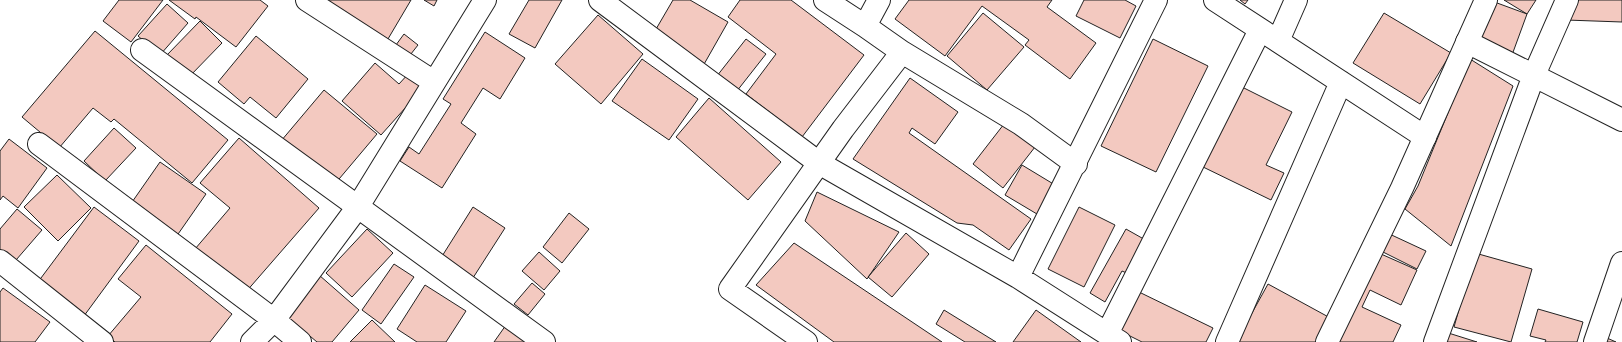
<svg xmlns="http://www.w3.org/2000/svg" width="1622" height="342" font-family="Helvetica,sans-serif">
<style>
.building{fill:#f3c9c0;stroke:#222}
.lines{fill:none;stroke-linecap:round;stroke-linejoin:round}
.minor-casing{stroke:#222;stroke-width:24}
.tertiary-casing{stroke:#222;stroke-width:24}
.minor{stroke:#fff;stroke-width:22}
.tertiary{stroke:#fff;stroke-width:22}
</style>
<rect width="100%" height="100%" fill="#fff"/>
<!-- building -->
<path class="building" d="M119 0H163L131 42 103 21Z
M169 0H260L268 6 236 47 196 17 195 19Z
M322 0H411L385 44Z
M424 0H437L434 6Z
M529 0H562L535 48 509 34Z
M673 0H690L728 22 703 66 652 36Z
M740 0H791L864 55 802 137 746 94 776 54 728 17Z
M909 0H1052L1047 7 1096 43 1070 79 1025 45 1029 40 982 6 945 56 895 19Z
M1084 0H1125L1136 6 1120 38 1076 16Z
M1240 0H1248L1245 4Z
M1489 0 1527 14 1512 55 1466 38Z
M1504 0H1536L1527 14Z
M1575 0H1622V22L1566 20Z
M167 4 188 23 160 55 138 36Z
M983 13 1024 47 987 90 947 56Z
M1384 13 1451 53 1420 104 1353 63Z
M598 15 643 54 601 104 555 64Z
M200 21 222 43 188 78 166 56Z
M95 31 228 140 192 183 114 119 111 122 93 108 59 148 22 117Z
M485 32 525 58 500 99 483 88 461 123 476 134 442 188 400 161 409 147 419 154 451 104 443 99Z
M404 34 418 45 407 59 393 49Z
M256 36 308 79 276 118 250 97 244 104 218 82Z
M746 39 766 54 733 96 713 81Z
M1153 39 1208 66 1156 172 1101 146Z
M642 59 698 99 669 140 612 101Z
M1470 59 1513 86 1451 246 1405 209 1418 186Z
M375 63 399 84 409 73 424 87 381 135 342 101Z
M910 78 958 112 935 144 912 128 909 133 1031 219 1009 250 973 225 957 223 853 159Z
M1240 86 1292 112 1266 165 1284 173 1271 200 1201 166Z
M324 90 377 134 334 185 281 141Z
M709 98 781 162 748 200 676 137Z
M1004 124 1035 147 1003 188 973 164Z
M114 128 136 148 105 181 84 161Z
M239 138 319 208 245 293 195 249 230 208 200 183Z
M9 139 47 168 18 208 3 196 0 200V151Z
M160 162 206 194 176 237 130 205Z
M1022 165 1060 188 1042 217 1005 195Z
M57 175 91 208 58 241 24 207Z
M817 192 899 232 867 279 805 221Z
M94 207 139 241 81 320 35 286Z
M473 207 505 228 471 281 439 261Z
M1079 207 1115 225 1084 287 1048 269Z
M17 209 42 230 10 267 0 259V229Z
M569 213 589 229 562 263 543 247Z
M367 229 393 253 352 297 326 273Z
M1126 229 1149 242 1131 275 1122 271 1105 302 1090 293Z
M1383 231 1426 251 1417 269 1375 248Z
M906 233 929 254 892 297 868 277Z
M794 243 942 342H834L756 285Z
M146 245 232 314 210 342H115L108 336 141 297 118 279Z
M1372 250 1417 270 1401 305 1370 290 1362 307 1401 325 1393 342H1331Z
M539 252 560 271 544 290 522 271Z
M1475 253 1532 269 1511 342 1454 327Z
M394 264 414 277 381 324 362 310Z
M319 275 359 310 332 342H317L285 315Z
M532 283 545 294 528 315 514 304Z
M1268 284 1334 320 1322 342H1236Z
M425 285 466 311 446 342H417L397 329Z
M3 288 50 322 35 342H0V292Z
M1139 292 1213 328 1206 342H1142L1120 331Z
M1538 309 1583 322 1577 342H1545L1546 340 1530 336Z
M944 310 996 342H965L936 324Z
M1036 310 1081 342H1013Z
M372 320 395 342H350Z
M506 325 532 342H494Z
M1442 331 1477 342H1439Z
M1607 338 1616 342H1606Z"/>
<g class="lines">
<defs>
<path id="minor" d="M307 0 434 82
M600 0 819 163 1018 277 1120 342
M825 0 865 26
M1215 0 1425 137
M1278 41 1296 0
M1467 42 1622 120
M142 50 544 342
M902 52 1021 124 1076 164
M39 144 274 320 300 342
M0 261 102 342
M1018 277 1156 0
M1107 334 1260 30
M252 342 274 320 357 208 485 0
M806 342 730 289 843 129 902 52 865 26 879 0
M1227 342 1341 82
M1435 342 1534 75 1567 0
M1595 342 1622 263"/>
<path id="tertiary" d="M1327 342 1402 188 1486 0"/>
</defs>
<!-- minor casing -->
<use href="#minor" class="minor-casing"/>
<!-- tertiary casing -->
<use href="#tertiary" class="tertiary-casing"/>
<!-- minor -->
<use href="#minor" class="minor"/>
<!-- tertiary -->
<use href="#tertiary" class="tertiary"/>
</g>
</svg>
